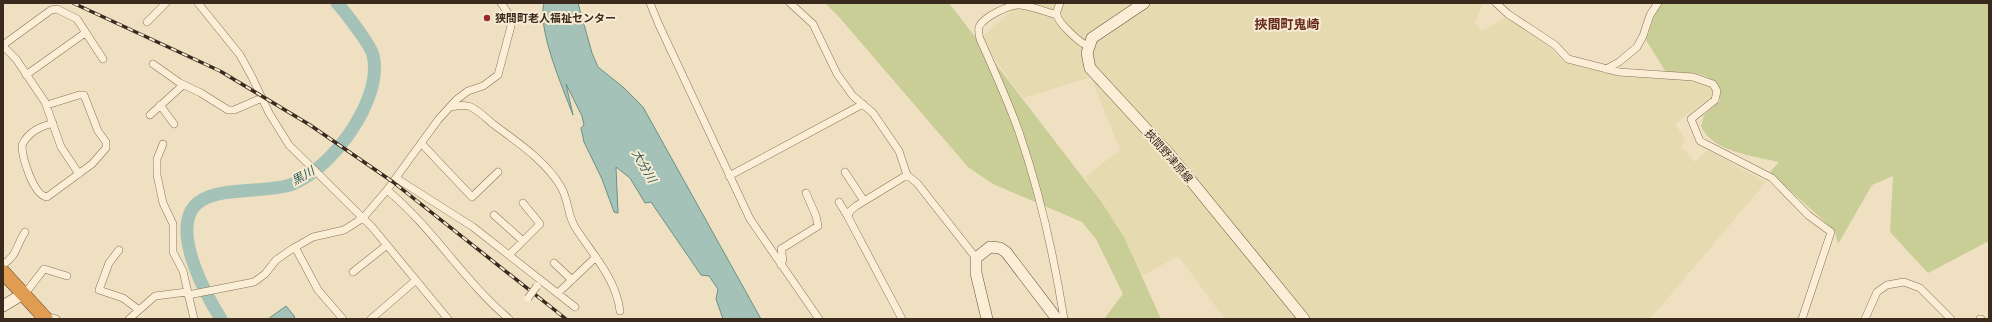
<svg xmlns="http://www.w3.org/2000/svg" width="1992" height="322" font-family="'Crimson Pro','Noto Sans JP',serif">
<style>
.farmland{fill:#e5dab0}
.green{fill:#c9cd96}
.water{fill:#a5c2b8;stroke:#6b9086}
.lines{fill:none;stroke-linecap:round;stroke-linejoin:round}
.river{stroke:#a5c2b8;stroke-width:13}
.street-casing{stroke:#897159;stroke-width:8}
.secondary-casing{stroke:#6b523c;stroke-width:12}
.highway-casing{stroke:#573f2d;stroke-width:15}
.street{stroke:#faeed6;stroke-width:7}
.secondary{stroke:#faeed6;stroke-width:11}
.highway{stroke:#e09c51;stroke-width:14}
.rail-casing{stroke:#392a1d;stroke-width:3.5}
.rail{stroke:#f6ebd2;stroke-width:2;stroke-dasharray:6;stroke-linecap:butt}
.street-bridge-casing{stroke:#897159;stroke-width:8;stroke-linecap:butt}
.street-bridge{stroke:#faeed6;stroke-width:7}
.poi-dot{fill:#9a282c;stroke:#f6ebd2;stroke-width:1.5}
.labels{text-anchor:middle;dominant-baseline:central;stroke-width:4;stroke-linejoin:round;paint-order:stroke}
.poi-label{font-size:11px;font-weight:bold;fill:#392a1d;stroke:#f6ebd2;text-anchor:start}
.street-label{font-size:11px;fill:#392a1d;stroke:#f6ebd2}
.water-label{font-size:12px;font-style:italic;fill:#2c5955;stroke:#f6ebd2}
.quarter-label{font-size:13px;font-weight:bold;fill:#67291c;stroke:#f6ebd2}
</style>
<rect width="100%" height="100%" fill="#efe0c2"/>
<!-- farmland -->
<path class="farmland" d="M1020 3H1483L1475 23 1482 31 1506 17 1547 43 1560 59 1569 64 1603 72 1636 77H1669L1709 85 1712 89V96L1675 124 1685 139 1681 147 1695 162 1707 150 1766 182 1656 312 1648 319H1225L1178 256 1142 276 1085 177 1120 150 1091 77 1023 98 980 39Z"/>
<!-- green -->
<path class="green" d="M825 3H949L1100 200 1124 237 1161 319H1104L1123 294 1096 239 1082 222 993 184 968 167 839 17Z
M1659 3H1989V241L1928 273 1890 232 1893 176 1872 185 1838 244 1835 231 1770 172 1779 162C1754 156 1712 152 1701 126L1704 115 1720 101C1719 68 1690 74 1666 72L1646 40Z"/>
<!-- water -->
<path class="water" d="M544 3H578L592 53 598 67 623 87 643 107 761 319H723L716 299 718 289 709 276 701 275 651 202 645 203 630 178 616 167 618 213 614 212 602 179 584 142 581 128 584 125 582 116 566 84 573 115C563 88 537 30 544 3Z
M286 306 295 317 292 319H268Z"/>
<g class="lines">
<!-- river -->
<path class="river" d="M221 319C206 295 176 240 191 211 206 183 265 195 293 184 332 168 384 99 373 55 370 44 345 12 337 3"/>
<defs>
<path id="street" d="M198 3 240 55 252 77 269 113 289 145 372 227 448 319
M650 3 659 25 750 219 819 319
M790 3 813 24 837 74 853 96 873 113 899 151 907 175 917 183 976 258
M1060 3C1059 6 1056 12 1057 15 1058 23 1081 44 1088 46
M1496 3 1508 14 1555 45 1568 59 1619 72 1693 77 1713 84 1717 91 1715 100 1691 119 1700 141 1772 178 1808 215 1831 232 1802 319
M1057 15C1046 12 1032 6 1020 5 1010 4 983 17 979 27 978 31 979 35 980 39 994 70 1008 101 1019 132 1040 193 1054 256 1064 319
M147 22 166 3
M3 45 51 10 57 9 77 19 103 59
M3 46 16 59 45 102 61 147 79 174
M153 64 180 83 201 93 228 110H234L262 98
M1606 69 1619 62 1637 47 1643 36 1650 15 1658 3
M26 75 85 33
M47 105 79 95H84L98 131 106 142V148L92 164 47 197C33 195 22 157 22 145 29 131 40 127 53 123
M160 105 174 124
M450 107C457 106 465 104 471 107 479 111 486 118 493 124 517 142 546 161 561 187 569 201 567 214 575 227 592 254 616 278 620 311
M150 115 183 85
M421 143 472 197 498 172
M163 144 157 159V175L163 203 173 224V252L183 271 194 319
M845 172 864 201
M729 176 863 104
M396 178 473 227 575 307
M387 190C434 229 463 280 509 319
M839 202 848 217
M523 203 540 224 523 241
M494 215 523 241 509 255
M295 247 318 290 343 319
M119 250 109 263 99 290 123 298 139 310
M554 263 572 280
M3 265C19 253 15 247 25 232
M781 265 783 260 781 249 818 226 816 216 806 193
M353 272 387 245
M558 293 596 257
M24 295 44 269 67 276
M188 295 254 282 265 274 276 260 292 249 313 237 344 230 363 218 387 190 438 120 456 100 468 91 483 86 498 75 511 26 510 16 501 3
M44 316 56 319
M129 319 155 296 187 292
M371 319 416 280
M902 319 848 217 850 211 856 206 907 175
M1865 319 1877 292 1887 285 1904 282 1920 288 1951 319
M1980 319H1981"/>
<path id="secondary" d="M1144 3 1092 38 1087 53 1090 68 1170 155 1304 319
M3 306 23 294
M987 319 976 273V258L990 247 1000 248 1006 252 1057 319"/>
<path id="highway" d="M3 272 46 319"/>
</defs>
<!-- street casing -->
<use href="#street" class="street-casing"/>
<!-- secondary casing -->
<use href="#secondary" class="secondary-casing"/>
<!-- highway casing -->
<use href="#highway" class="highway-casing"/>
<!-- street -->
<use href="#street" class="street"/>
<!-- secondary -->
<use href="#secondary" class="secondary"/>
<!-- highway -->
<use href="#highway" class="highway"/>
<defs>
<path id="rail" d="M73 3 220 71 310 125 393 182 566 319"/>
</defs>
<!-- rail casing -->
<use href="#rail" class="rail-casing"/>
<!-- rail -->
<use href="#rail" class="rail"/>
<defs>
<path id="street-bridge" d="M528 298 537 286"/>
</defs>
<!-- street-bridge casing -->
<use href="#street-bridge" class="street-bridge-casing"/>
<!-- street-bridge -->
<use href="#street-bridge" class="street-bridge"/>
</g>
<!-- markers -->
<circle class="poi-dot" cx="487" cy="18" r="4"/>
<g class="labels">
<!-- poi labels -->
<g class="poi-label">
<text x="495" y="18">狭間町老人福祉センター</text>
</g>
<!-- street labels -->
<g class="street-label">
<text transform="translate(1169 156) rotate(49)">挾間野津原線</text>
</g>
<!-- water labels -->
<g class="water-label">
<text transform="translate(644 166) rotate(60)">大分川</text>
<text transform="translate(303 176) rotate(-30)">黒川</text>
</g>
<!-- quarter labels -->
<g class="quarter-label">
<text x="1287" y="24">挾間町鬼崎</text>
</g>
</g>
<!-- border -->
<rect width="1992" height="322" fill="none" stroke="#392a1d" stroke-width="8"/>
</svg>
